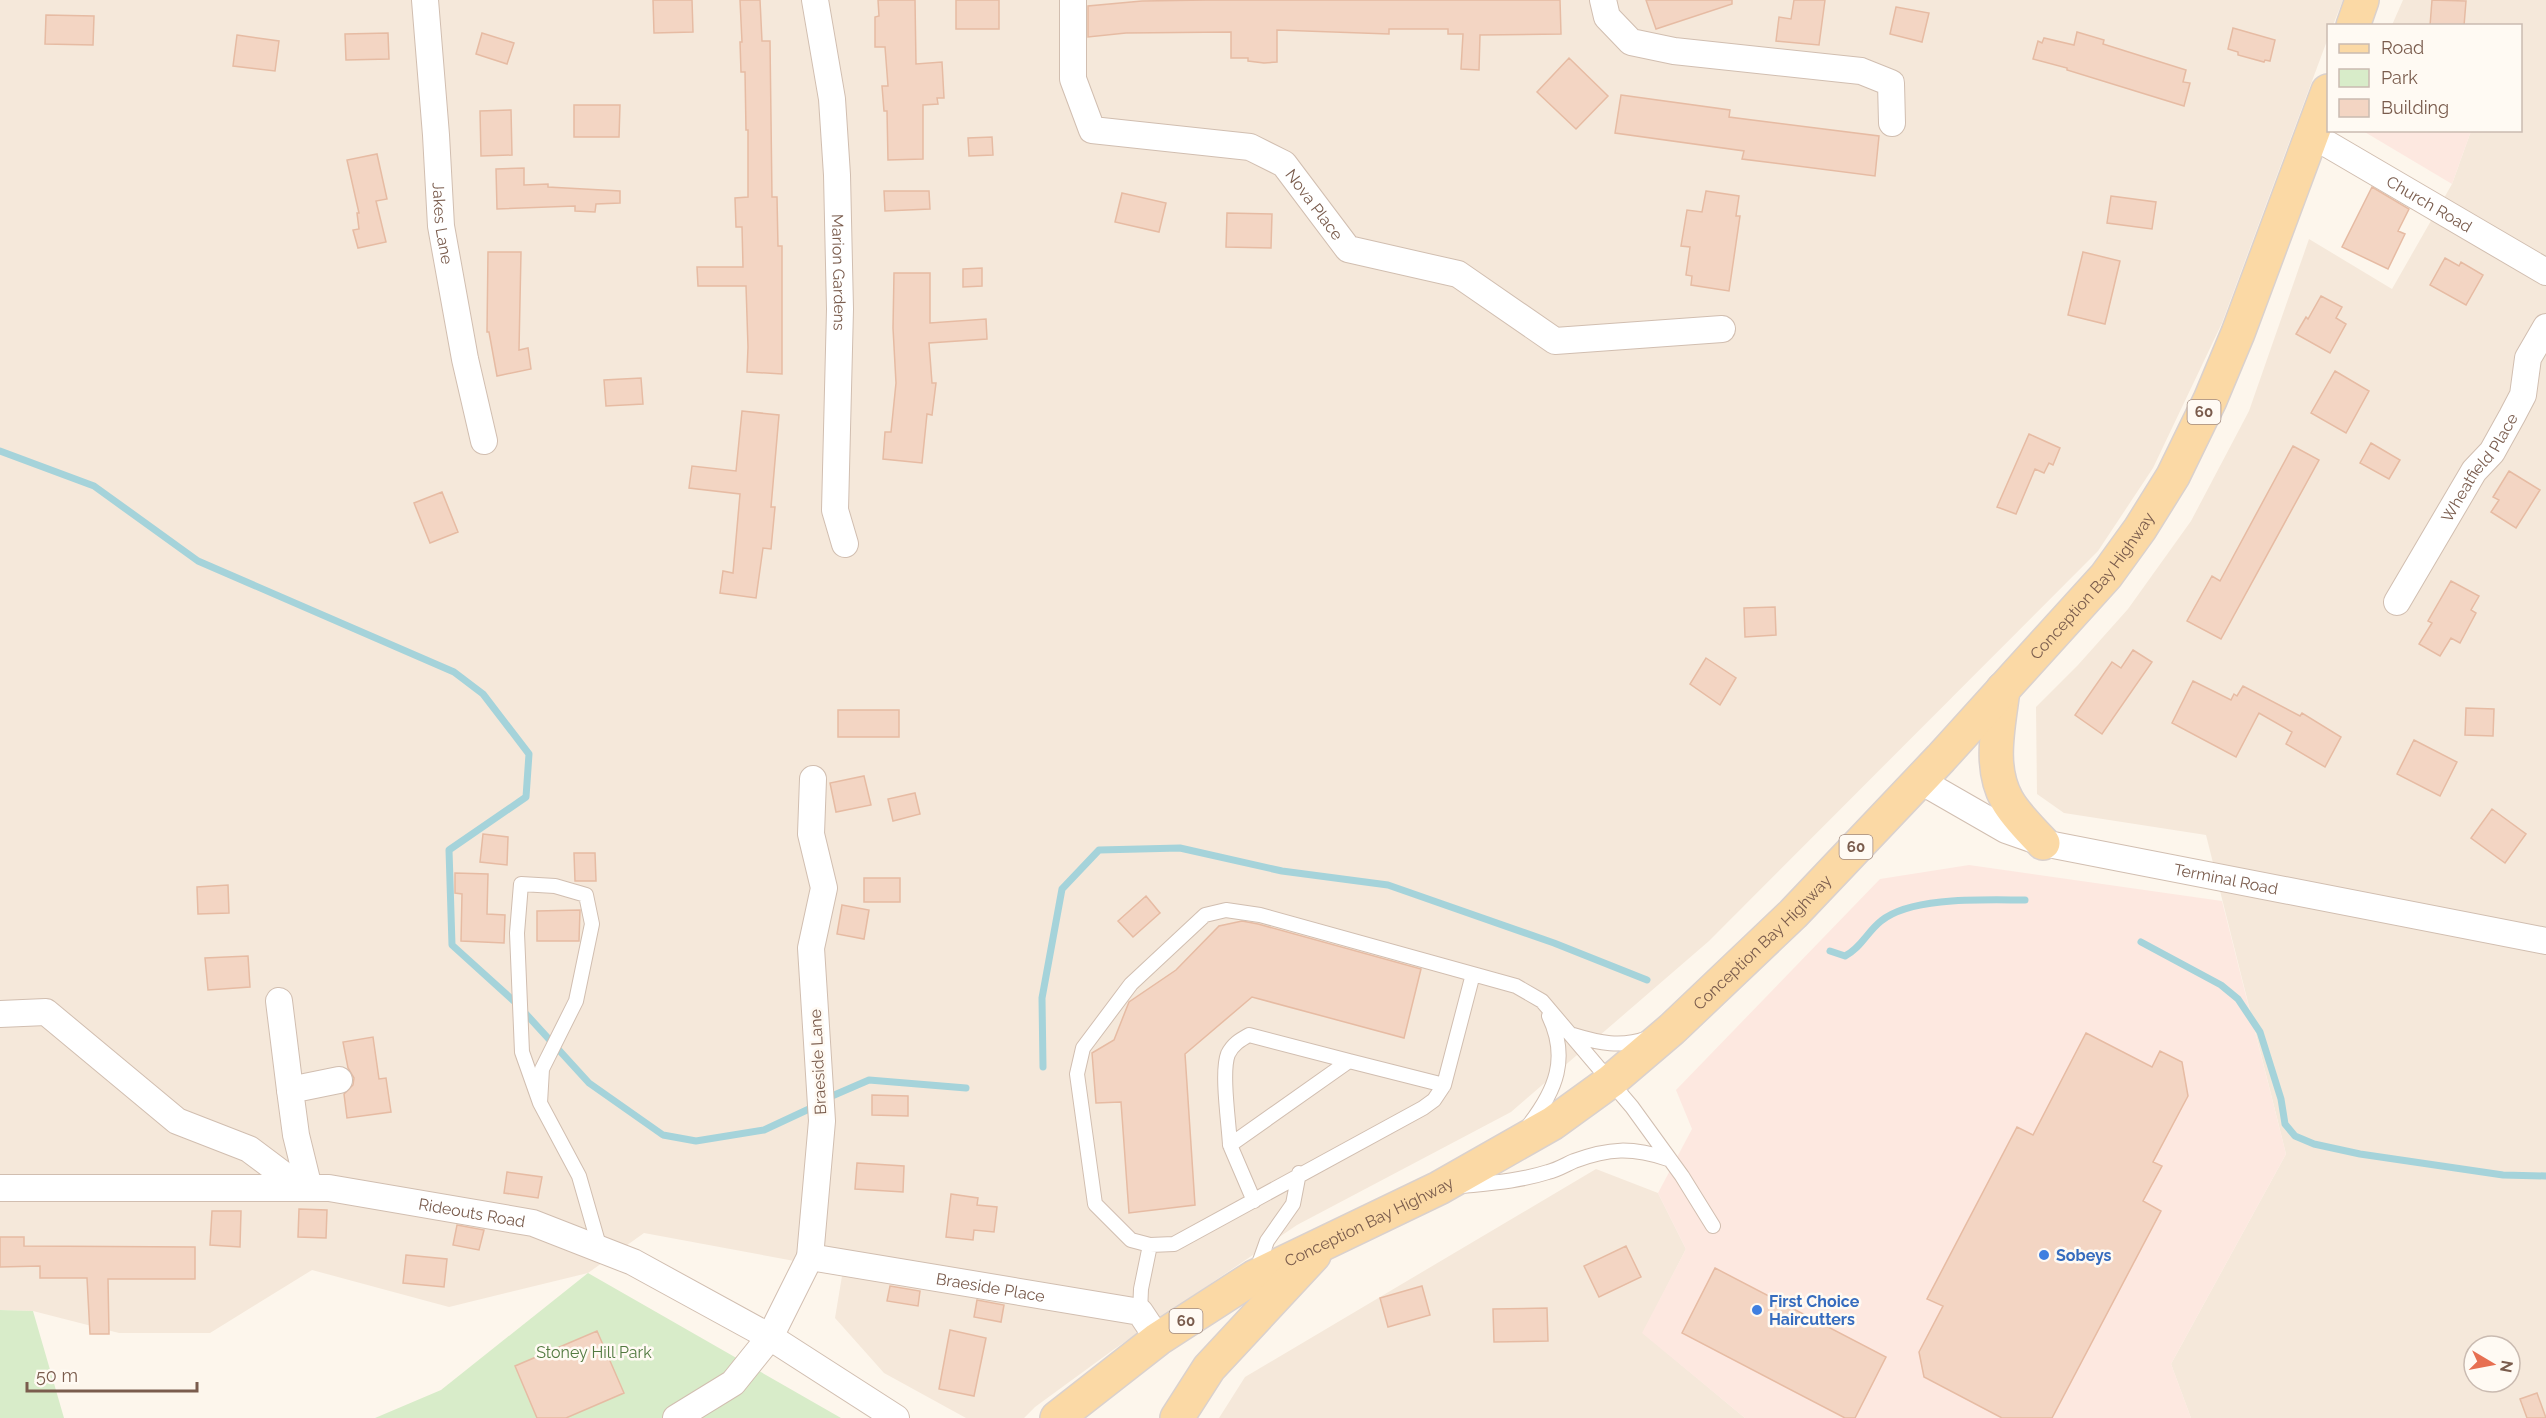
<svg xmlns="http://www.w3.org/2000/svg" width="2546" height="1418" font-family="Raleway,sans-serif">
<style>
.residential{fill:#f5e8da;fill-rule:evenodd}
.commercial{fill:#fde8e0}
.green{fill:#d8ecc9}
.lines{fill:none;stroke-linecap:round;stroke-linejoin:round}
.stream{stroke:#a5d3da;stroke-width:7}
.building{fill:#f3d5c3;stroke:#e6bba3;stroke-width:1.5}
.lane-casing{stroke:#d1beb0;stroke-width:16}
.street-casing{stroke:#d1beb0;stroke-width:28}
.primary-casing{stroke:#dad1cd;stroke-width:36}
.lane{stroke:#fff;stroke-width:14}
.street{stroke:#fff;stroke-width:26}
.primary{stroke:#fbd9a5;stroke-width:33}
.shop-dot{fill:#3f7fe0;stroke:#fffaf3;stroke-width:2}
.labels{text-anchor:middle;dominant-baseline:central;stroke-width:5;stroke-linejoin:round;paint-order:stroke}
.shield{fill:#fffaf3;stroke:#a28b7f;stroke-width:1.5}
.shield-label{font-size:15px;font-weight:bold;fill:#7a5c4d}
.street-label{font-size:16px;fill:#7a5c4d;stroke:#fffaf3}
.shop-label{font-size:16px;font-weight:bold;fill:#366cbe;stroke:#fffaf3;text-anchor:start}
.park-label{font-size:16px;fill:#537a41;stroke:#fffaf3}
</style>
<rect width="100%" height="100%" fill="#fdf6ec"/>
<!-- residential -->
<path class="residential" d="M0 0H2343L2333 25 2328 26V38L2222 323 2153 468 2098 551 1709 941 1511 1112 1297 1225 1113 1350 1035 1407 1024 1418H966L884 1373 835 1318 843 1270 644 1233 588 1273 449 1307 312 1270 210 1333H119L33 1311 0 1310Z
M2403 0H2546V1418H2191L2171 1364 2286 1154 2206 835 2064 813 2037 794 2036 707 2078 665 2128 609 2191 521 2249 411 2309 239 2392 289 2452 184 2471 131 2520 130V26L2392 25ZM2474 1346H2510V1382H2474Z
M1596 1169 1658 1193 1686 1249 1643 1333 1745 1418H1219L1245 1377Z"/>
<!-- commercial -->
<path class="commercial" d="M2363 131H2471L2452 184Z
M1969 865 2222 901 2286 1154 2171 1364 2191 1418H1745L1642 1333 1686 1249 1658 1193 1692 1129 1676 1090 1880 879Z"/>
<!-- green -->
<path class="green" d="M588 1273 841 1418H375L441 1390Z
M0 1310 33 1311 64 1418H0Z"/>
<g class="lines">
<!-- stream -->
<path class="stream" d="M0 451 94 486 198 561 454 672 483 694 529 754 526 797 449 850 452 945 516 1003 589 1083 663 1135 696 1141 764 1130 809 1109
M2141 942 2221 985 2238 999 2260 1032 2281 1099 2285 1124 2295 1136 2314 1144 2360 1154 2503 1175 2546 1176
M1830 951 1845 956C1861 948 1867 932 1881 921 1911 896 1987 900 2025 900
M1043 1067 1042 998 1062 889 1099 850 1180 848 1282 871 1388 885 1554 943 1647 980
M832 1096 869 1080 966 1088"/>
</g>
<!-- building -->
<path class="building" d="M653 0H692L693 32 654 33Z
M740 0H760L762 41H770L772 197H777L778 246H782V374L747 372 748 347 746 286H698L697 267H743L742 227H736L735 198 748 197V130H746L745 72H741L740 42H742Z
M878 0H915L916 64 942 62 944 98H937L938 104 923 105V159L888 160 887 111H884L882 86H888L885 47H875V17L879 16Z
M956 0H999V29H956Z
M1208 0H1560L1561 34 1480 35 1479 70 1461 69 1463 34H1448V29H1389V34L1277 30V62L1264 63 1248 61V58H1231V32L1126 33 1088 37V6L1142 1Z
M1646 0H1732V4L1656 29Z
M1794 0H1825L1819 45 1776 41 1779 17 1791 19Z
M2432 0 2466 1 2464 26H2430Z
M1896 7 1929 13 1922 42 1890 34Z
M46 15 94 16 93 45 45 44Z
M2233 28 2275 40 2270 61 2265 60 2264 62 2238 55V52L2228 49Z
M2077 32 2104 40 2103 44 2186 70 2183 82 2190 83 2184 106 2067 70V68L2033 59 2038 41 2042 43 2044 38 2074 45Z
M388 33 389 59 346 60 345 34Z
M482 33 514 43 507 64 476 54Z
M237 35 279 41 275 71 233 66Z
M1569 58 1608 96 1576 129 1537 92Z
M1621 95 1730 110 1729 117 1879 136 1875 176 1742 159 1744 151 1615 133Z
M574 105H620L619 137H574Z
M511 110 512 155 481 156 480 111Z
M992 137 993 155 969 156 968 138Z
M377 154 387 199 376 201 386 242 358 248 353 230 359 229 357 213H359L347 160Z
M524 168V185L548 184V187L620 191V203L596 204 595 212 575 211V206L497 209 496 169Z
M2372 187 2409 209 2398 231 2405 234 2388 269 2342 247Z
M884 191H929L930 209 885 211Z
M1706 191 1739 196 1736 216H1740L1729 291 1691 285 1692 276 1686 275 1690 247 1681 246 1687 210 1702 212Z
M1122 193 1166 203 1159 232 1115 222Z
M2111 196 2156 202 2152 229 2107 223Z
M1227 213 1272 214 1271 248 1226 247Z
M488 252H521L519 350 528 348 531 369 497 376 489 332H487Z
M2083 252 2120 261 2105 324 2068 315Z
M2445 258 2459 266 2461 262 2483 275 2466 305 2430 285Z
M982 268V286L963 287V269Z
M894 273H930V323L986 319 987 339 929 343 932 383H936L932 415 927 414 922 463 883 459 885 432H891L896 383 893 328Z
M2321 296 2342 307 2336 318 2346 324 2330 353 2296 334 2306 317 2308 319Z
M2335 371 2369 391 2346 433 2311 413Z
M641 378 643 404 606 406 604 380Z
M742 411 779 415 771 507H775L771 549 763 548 756 598 720 593 723 571 733 573 740 494 689 488 692 466 736 471Z
M2029 434 2060 448 2053 465 2049 463 2044 473 2035 469 2016 514 1997 507Z
M2371 443 2400 460 2389 479 2360 463Z
M2293 446 2319 460 2221 639 2187 621 2212 576 2220 581Z
M2509 471 2540 490 2516 528 2491 512 2499 500 2493 497Z
M442 492 458 532 430 543 414 503Z
M2451 581 2479 596 2471 610 2476 613 2460 643 2451 638 2440 656 2419 644 2432 623 2428 621Z
M1775 607 1776 635 1745 637 1744 608Z
M2133 650 2152 662 2102 734 2075 715 2112 662 2121 668Z
M1706 658 1736 678 1720 705 1690 684Z
M2193 681 2231 700 2234 694 2237 696 2243 686 2300 716 2302 713 2341 737 2325 767 2286 744 2292 732 2259 713 2236 757 2172 723Z
M2466 708 2494 709 2493 736 2465 735Z
M838 710H899V737H838Z
M2414 740 2457 762 2440 796 2397 774Z
M864 776 871 805 836 812 830 783Z
M915 793 920 814 893 821 888 799Z
M2492 809 2526 834 2505 863 2471 838Z
M483 834 508 837 507 865 480 862Z
M574 853H595L596 881H575Z
M455 873 488 874 487 914 505 915 504 943 461 941 462 894 455 893Z
M864 878H900V902H864Z
M228 885 229 913 198 914 197 887Z
M1146 896 1160 913 1133 937 1118 921Z
M842 905 869 910 864 939 837 934Z
M580 910 579 941H537V911Z
M1242 921 1258 924 1421 969 1404 1038 1252 997 1185 1054 1195 1205 1129 1213 1121 1102 1096 1103 1092 1053 1114 1040 1129 1002 1176 970 1219 926Z
M248 956 250 987 208 990 205 958Z
M2086 1033 2152 1067 2160 1051 2182 1062 2188 1096 2153 1162 2162 1166 2143 1201 2161 1211 2052 1418H2002L1924 1377 1919 1352 1943 1306 1927 1299 2017 1127 2033 1135Z
M373 1037 379 1079 386 1078 391 1112 347 1118 344 1094 353 1085 354 1078 348 1068 343 1042Z
M872 1095 908 1096V1116L872 1115Z
M857 1163 904 1166 903 1192 855 1189Z
M507 1172 542 1177 538 1198 504 1193Z
M951 1194 978 1198 977 1205 997 1207 994 1232 974 1230 973 1240 946 1237Z
M299 1209 327 1210 326 1238 298 1237Z
M212 1211H241L240 1247 210 1245Z
M457 1225 484 1230 479 1250 453 1245Z
M0 1237H24V1246L195 1247V1279H108L109 1334H90L87 1278H40V1266L0 1267Z
M1626 1246 1641 1277 1599 1297 1584 1266Z
M406 1255 447 1259 444 1287 403 1283Z
M1715 1268 1886 1357 1855 1418H1845L1682 1333Z
M890 1286 920 1291 918 1306 887 1301Z
M1422 1286 1430 1315 1388 1327 1380 1298Z
M977 1300 1004 1305 1001 1322 974 1317Z
M1547 1308 1548 1341 1494 1342 1493 1309Z
M950 1330 986 1338 974 1396 939 1389Z
M597 1331 624 1393 566 1418H537L515 1366Z
M2537 1393 2546 1418H2527L2520 1399Z"/>
<g class="lines">
<defs>
<path id="lane" d="M1473 974 1444 1085 1434 1100 1423 1108 1174 1244 1150 1245 1131 1240 1095 1204 1077 1074 1083 1048 1131 984 1205 915 1226 910 1260 915 1516 986 1542 1001 1632 1107 1682 1176 1713 1226
M1573 1035C1599 1043 1621 1048 1648 1038
M540 1103 522 1052 517 933 521 884 555 886 586 895 592 924 576 1001 542 1069 540 1103 579 1176 600 1249
M1529 1125C1556 1090 1569 1058 1549 1016
M1230 1145C1229 1124 1221 1072 1228 1054 1233 1044 1240 1040 1249 1035L1349 1061
M1462 1186C1491 1183 1520 1181 1548 1172 1557 1170 1565 1165 1574 1161 1609 1148 1632 1147 1668 1159
M1254 1201 1230 1145 1349 1061 1444 1085
M1256 1272 1267 1241 1293 1204 1299 1173
M1140 1312 1141 1289 1150 1245"/>
<g id="street">
<path id="s1" d="M425 0 436 135 441 226 465 359 484 441"/>
<path id="s2" d="M815 0 832 99 837 175 840 309 835 510 845 544"/>
<path id="s3" d="M1073 0V79L1092 130 1250 147 1284 164 1348 249 1458 274 1555 341 1722 329"/>
<path d="M1603 0 1607 17 1631 42 1674 51 1861 71 1891 83 1892 123"/>
<path id="s4" d="M2312 135 2546 272"/>
<path id="s5" d="M2397 602 2474 471 2492 452 2512 416 2523 395 2528 358 2546 327"/>
<path id="s6" d="M1919 780 2006 830 2043 843 2546 941"/>
<path d="M279 1001 290 1090"/>
<path d="M0 1014 46 1012 177 1121 249 1149 301 1188"/>
<path id="s7" d="M0 1188H329L533 1223 633 1262 770 1337 896 1418"/>
<path d="M309 1188 296 1135 290 1090 339 1080"/>
<path id="s8" d="M810 1257 1140 1312 1158 1339"/>
<path d="M676 1418 733 1383 770 1337 810 1257 822 1121 811 948 824 888 811 834 813 779"/>
</g>
<g id="primary">
<path d="M2353 26 2362 0"/>
<path d="M2003 689C1999 725 1988 766 2007 800 2016 816 2031 830 2043 843"/>
<path id="s9" d="M1057 1418 1158 1339 1254 1277 1439 1188 1553 1123 1611 1081 1672 1029 1793 914 1941 758 2106 576 2140 529 2173 476 2210 400 2238 333 2328 91"/>
<path d="M1177 1418 1209 1368 1314 1255"/>
</g>
</defs>
<!-- lane casing -->
<use href="#lane" class="lane-casing"/>
<!-- street casing -->
<use href="#street" class="street-casing"/>
<!-- primary casing -->
<use href="#primary" class="primary-casing"/>
<!-- lane -->
<use href="#lane" class="lane"/>
<!-- street -->
<use href="#street" class="street"/>
<!-- primary -->
<use href="#primary" class="primary"/>
</g>
<!-- markers -->
<g class="shop-dot">
<circle cx="2044" cy="1255" r="6"/>
<circle cx="1757" cy="1310" r="6"/>
</g>
<g class="labels">
<!-- shield labels -->
<g class="shield">
<rect x="2187.5" y="400" width="33" height="24" rx="4.5"/>
<rect x="1839.5" y="835" width="33" height="24" rx="4.5"/>
<rect x="1169.5" y="1309" width="33" height="24" rx="4.5"/>
</g>
<g class="shield-label">
<text x="2204" y="412">60</text>
<text x="1856" y="847">60</text>
<text x="1186" y="1321">60</text>
</g>
<!-- street labels -->
<g class="street-label">
<text stroke="none"><textPath href="#s3" startOffset="381">Nova Place</textPath></text>
<text stroke="none"><textPath href="#s4" startOffset="136">Church Road</textPath></text>
<text stroke="none"><textPath href="#s1" startOffset="224">Jakes Lane</textPath></text>
<text stroke="none"><textPath href="#s2" startOffset="274">Marion Gardens</textPath></text>
<text stroke="none"><textPath href="#s5" startOffset="158">Wheatfield Place</textPath></text>
<text stroke="none"><textPath href="#s9" startOffset="1342">Conception Bay Highway</textPath></text>
<text stroke="none"><textPath href="#s6" startOffset="326">Terminal Road</textPath></text>
<text stroke="none"><textPath href="#s9" startOffset="856">Conception Bay Highway</textPath></text>
<text transform="translate(818 1062) rotate(-93)">Braeside Lane</text>
<text stroke="none"><textPath href="#s7" startOffset="474">Rideouts Road</textPath></text>
<text stroke="none"><textPath href="#s9" startOffset="370">Conception Bay Highway</textPath></text>
<text stroke="none"><textPath href="#s8" startOffset="183">Braeside Place</textPath></text>
</g>
<!-- shop labels -->
<g class="shop-label">
<text x="2056" y="1255">Sobeys</text>
<text x="1769" y="1301">First Choice<tspan x="1769" dy="18">Haircutters</tspan></text>
</g>
<!-- park labels -->
<g class="park-label">
<text x="594" y="1352">Stoney Hill Park</text>
</g>
</g>
<!-- legend -->
<rect x="2327" y="24" width="195" height="108" fill="#fffaf3" stroke="#cabbb1" stroke-width="1.5"/>
<rect x="2339" y="44" width="30" height="9" fill="#fbd9a5" stroke="#cabbb1" stroke-width="1.5"/>
<text x="2381" y="54" font-size="18" fill="#7a5c4d">Road</text>
<rect x="2339" y="69" width="30" height="18" fill="#d8ecc9" stroke="#cabbb1" stroke-width="1.5"/>
<text x="2381" y="84" font-size="18" fill="#7a5c4d">Park</text>
<rect x="2339" y="99" width="30" height="18" fill="#f3d5c3" stroke="#cabbb1" stroke-width="1.5"/>
<text x="2381" y="114" font-size="18" fill="#7a5c4d">Building</text>
<!-- north arrow -->
<g transform="translate(2492 1364) rotate(100)"><circle r="28" fill="#fffaf3" stroke="#cabbb1" stroke-width="1.5"/>
<path d="M0-4.5L10 22L0 15L-10 22Z" fill="#e76f51"/>
<text y="-9" font-size="16" font-weight="bold" text-anchor="middle" fill="#7a5c4d">N</text>
</g>
<!-- scale -->
<path d="M27 1382v9h170v-9" fill="none" stroke="#7a5c4d" stroke-width="3"/>
<text x="36" y="1382" font-size="18" fill="#7a5c4d" stroke="#fffaf3" stroke-width="4.5" paint-order="stroke">50 m</text>
</svg>
